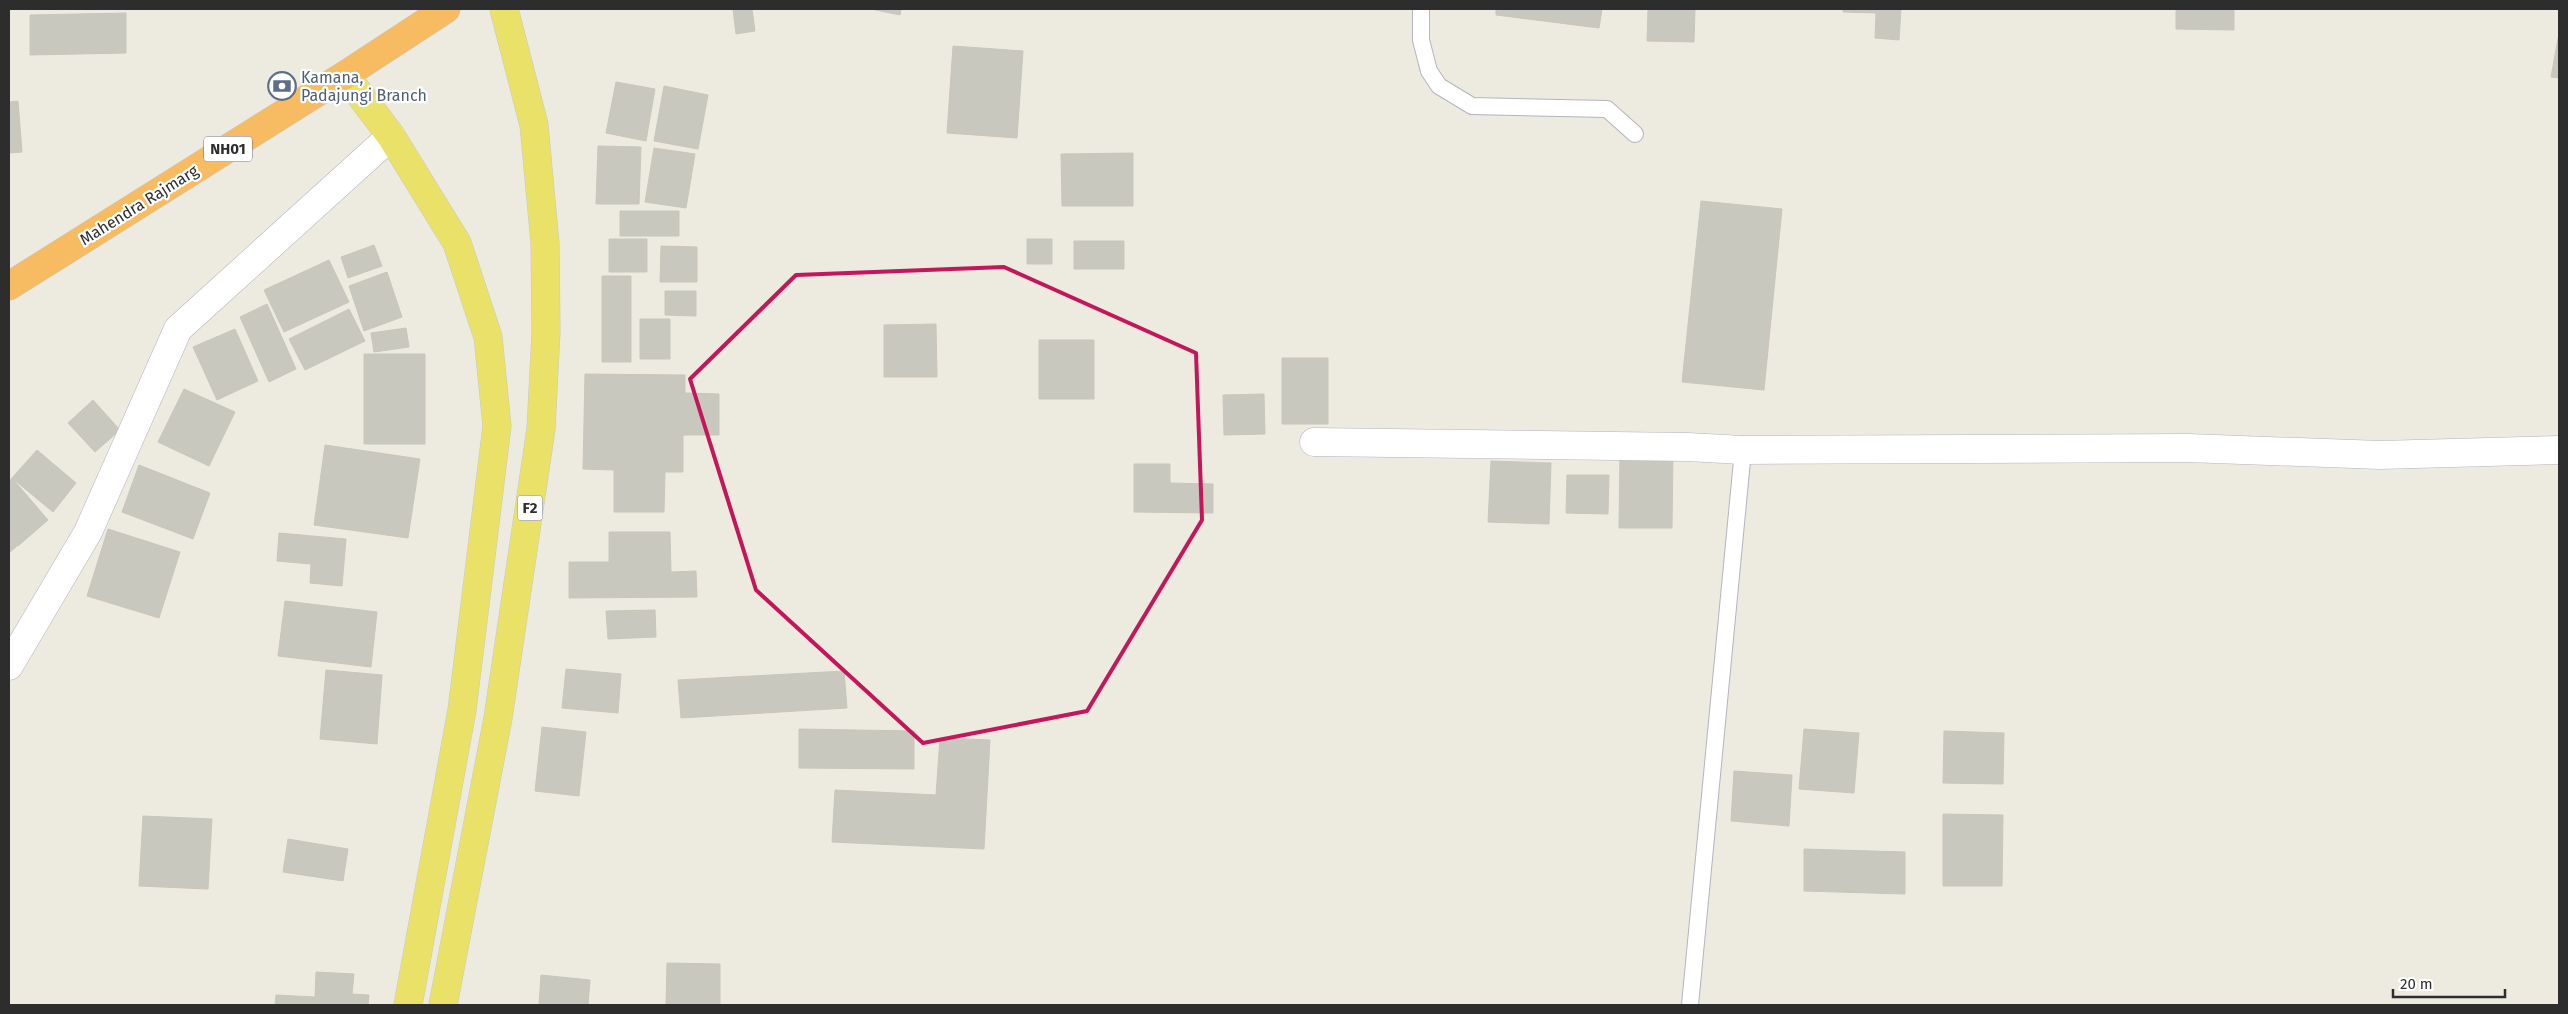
<svg xmlns="http://www.w3.org/2000/svg" width="2568" height="1014" font-family="'Fira Sans',sans-serif">
<style>
.building{fill:#c9c8be;stroke:#c9c6ba}
.lines{fill:none;stroke-linecap:round;stroke-linejoin:round}
.lane-casing{stroke:#b3b4bf;stroke-width:18}
.street-casing{stroke:#b3b4bf;stroke-width:29}
.primary-casing{stroke:#c8c8c8;stroke-width:29}
.highway-casing{stroke:#c8c8c8;stroke-width:29}
.lane{stroke:#fff;stroke-width:16}
.street{stroke:#fff;stroke-width:28}
.primary{stroke:#eae268;stroke-width:28}
.highway{stroke:#f7bb62;stroke-width:28}
.marked{fill:none;stroke:#c2185b;stroke-width:4;stroke-linejoin:round}
.labels{text-anchor:middle;dominant-baseline:central;stroke-width:4.5;stroke-linejoin:round;paint-order:stroke}
.shield{fill:#fff;stroke:#6c6c6c;stroke-width:1}
.shield-label{font-size:15px;font-weight:bold;fill:#2d2d2d}
.service-label{font-size:16px;fill:#4e5e75;stroke:#fff;text-anchor:start}
.street-label{font-size:16px;fill:#2d2d2d;stroke:#fff}
</style>
<rect width="100%" height="100%" fill="#edeae0"/>
<!-- building -->
<path class="building" d="M733 9H752L755 31 736 34Z
M871 9H901L900 15Z
M1496 9H1602L1599 28 1496 15Z
M1648 9H1695L1694 42 1647 41Z
M1843 9H1901L1899 40 1875 38 1876 13 1843 12Z
M2176 9H2234V30L2176 29Z
M126 13V53L30 55V15Z
M2559 33V78L2551 77Z
M953 46 1023 51 1017 138 947 133Z
M616 82 655 89 646 141 606 133Z
M664 86 708 95 698 149 654 141Z
M18 101 22 152 9 153V102Z
M598 146 641 147 639 204H596Z
M654 148 695 154 686 208 645 202Z
M1133 153V206H1062L1061 154Z
M1701 201 1782 209 1764 390 1682 382Z
M620 211H679V236H620Z
M609 239H647V272H609Z
M1027 239H1052V264H1027Z
M1074 241H1124V269H1074Z
M374 245 382 266 348 278 341 257Z
M661 246 697 247V282H660Z
M329 260 349 302 284 332 264 290Z
M387 272 402 317 364 331 349 286Z
M602 276H631V362H602Z
M665 291H696V316L665 315Z
M267 304 296 369 269 382 240 317Z
M349 309 365 341 305 370 289 339Z
M640 319H670V359H640Z
M936 324 937 377H884V325Z
M406 328 409 347 374 352 371 333Z
M235 329 258 381 217 400 193 347Z
M1039 340H1094V399H1039Z
M364 354H425V444H364Z
M1282 358H1328V424H1282Z
M585 374 685 375V393L719 394V435H683V472H665L664 512H614V470L583 469Z
M184 389 235 412 209 466 158 442Z
M1264 394 1265 434 1224 435 1223 395Z
M93 400 120 430 95 452 68 423Z
M325 445 420 459 408 538 314 525Z
M37 450 76 483 53 512 12 478Z
M1620 453 1673 454 1672 528H1619Z
M1491 461 1551 463 1549 524 1488 522Z
M1134 464H1170V483L1213 484V513L1134 512Z
M139 465 210 493 193 539 122 512Z
M1567 475H1609L1608 514 1566 513Z
M12 478 48 520 18 546 9 535V482Z
M108 529 180 552 159 618 87 596Z
M609 532H670L671 572 696 571 697 597 569 598V562H609Z
M279 533 346 539 342 586 310 583 311 564 277 561Z
M9 536 17 546 9 553Z
M285 601 377 612 371 667 278 656Z
M655 610 656 637 608 639 606 611Z
M566 669 621 674 618 713 562 708Z
M326 670 382 675 377 744 320 739Z
M844 671 847 708 681 718 678 680Z
M542 727 586 732 579 796 535 791Z
M799 729 914 731V769L799 768Z
M1804 729 1859 733 1854 793 1799 789Z
M1944 731 2004 733 2003 784 1943 783Z
M940 738 990 740 984 849 832 842 835 790 936 795Z
M1734 771 1792 775 1789 826 1731 821Z
M1943 814 2003 815 2002 886H1943Z
M143 816 212 819 208 889 139 886Z
M288 839 348 849 343 881 283 872Z
M1804 849 1905 852V894L1804 891Z
M667 963 720 964V1005H666Z
M316 972 354 974 352 994 369 995 368 1005H275L276 995 315 997Z
M541 975 590 980 588 1005H539Z"/>
<g class="lines">
<defs>
<path id="lane" d="M1421 9V40L1429 71 1439 86 1472 106 1607 109 1635 134
M1690 1005 1743 450"/>
<path id="street" d="M1314 442 1687 447 1743 450 2188 448 2380 455 2559 450
M9 666 88 532 178 329 391 136"/>
<path id="primary" d="M345 75 391 136 457 243 488 337 497 426 462 710 408 1005
M443 1005 498 718 541 429 546 332 545 243 534 125 504 9"/>
<path id="highway" d="M9 286 345 75 446 9"/>
</defs>
<!-- lane casing -->
<use href="#lane" class="lane-casing"/>
<!-- street casing -->
<use href="#street" class="street-casing"/>
<!-- primary casing -->
<use href="#primary" class="primary-casing"/>
<!-- highway casing -->
<use href="#highway" class="highway-casing"/>
<!-- lane -->
<use href="#lane" class="lane"/>
<!-- street -->
<use href="#street" class="street"/>
<!-- primary -->
<use href="#primary" class="primary"/>
<!-- highway -->
<use href="#highway" class="highway"/>
</g>
<!-- marked area -->
<path class="marked" d="M1004 267 1196 353 1202 520 1087 711 923 743 756 590 690 379 796 275Z"/>
<!-- icons -->
<defs>
<symbol id="bank-ring" viewBox="-11 -11 22 22"><circle r="9.5" fill="#fff" stroke="#5c6f8a" stroke-width="1.5"/><path d="M-6-4H6V4H-6ZM0-2.3a2.3 2.3 0 1 0 0 4.6a2.3 2.3 0 1 0 0-4.6Z" fill="#5c6f8a"/></symbol>
</defs>
<g fill-rule="evenodd">
<use href="#bank-ring" x="266" y="70" width="32" height="32"/>
</g>
<g class="labels">
<!-- shield labels -->
<g class="shield">
<rect x="204" y="136.5" width="48" height="25" rx="4"/>
<rect x="517.5" y="495.5" width="25" height="25" rx="4"/>
</g>
<g class="shield-label">
<text x="228" y="149">NH01</text>
<text x="530" y="508">F2</text>
</g>
<!-- service labels -->
<g class="service-label">
<text x="301" y="77">Kamana,<tspan x="301" dy="18">Padajungi Branch</tspan></text>
</g>
<!-- street labels -->
<g class="street-label">
<text transform="translate(139 205) rotate(-32)">Mahendra Rajmarg</text>
</g>
</g>
<!-- border -->
<rect width="2568" height="1014" fill="none" stroke="#2d2d2d" stroke-width="20"/>
<!-- scale -->
<path d="M2393 989v8h112v-8" fill="none" stroke="#2d2d2d" stroke-width="2.5"/>
<text x="2400" y="989" font-size="15" fill="#2d2d2d" stroke="#ffffff" stroke-width="4" paint-order="stroke">20 m</text>
</svg>
